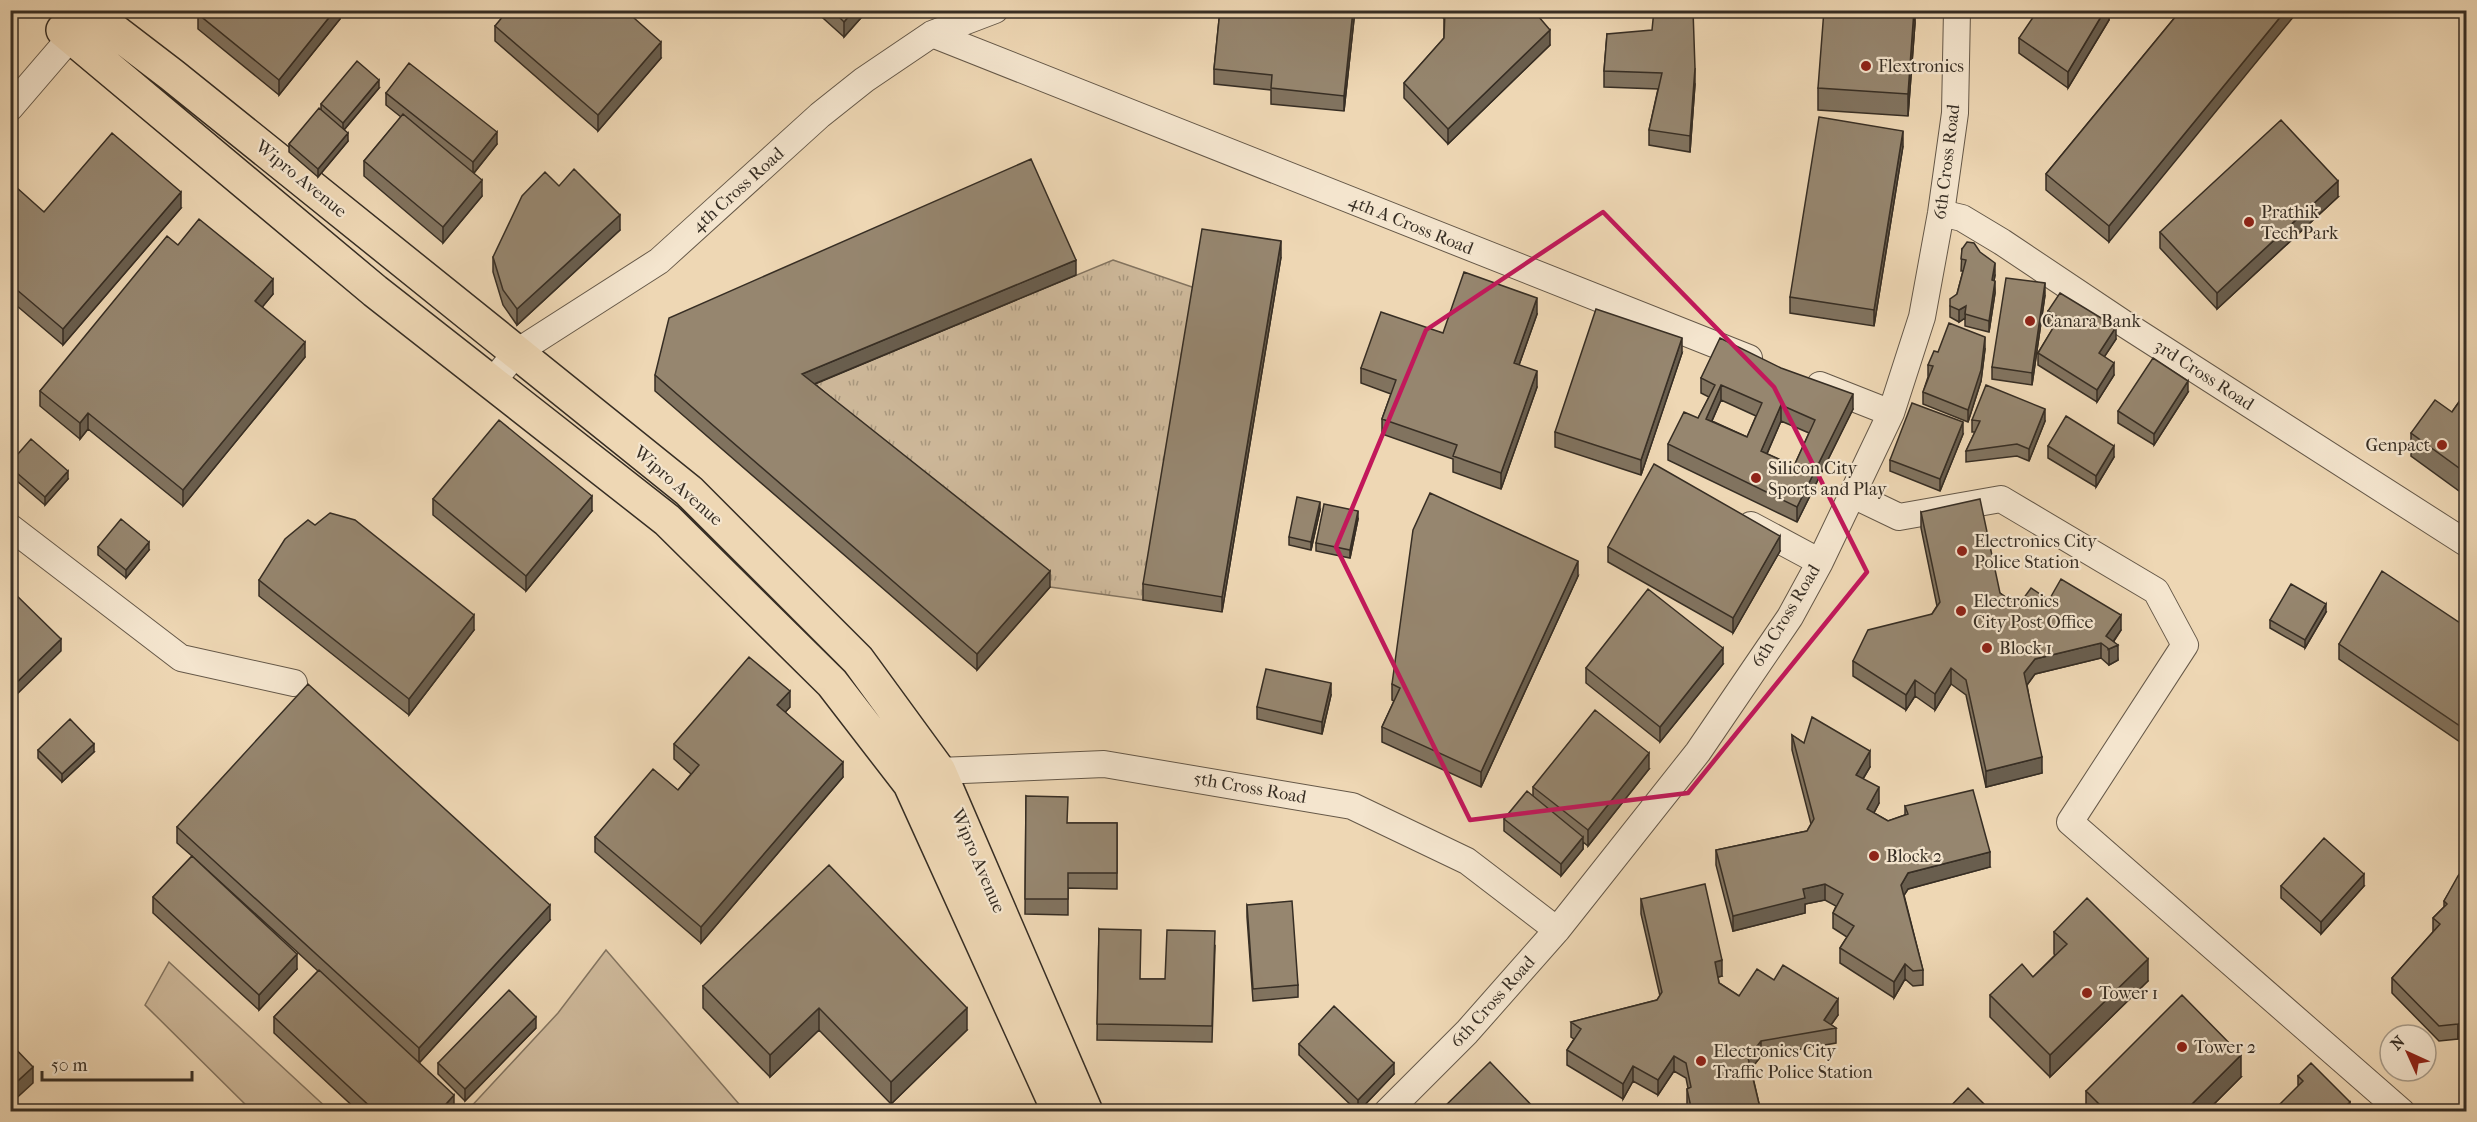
<svg xmlns="http://www.w3.org/2000/svg" width="2477" height="1122" font-family="'IM FELL French Canon',serif">
<style>
.grass{fill:#cfba9c;stroke:#837460;stroke-width:1.5}
.park{fill:url(#park-tufts);stroke:#837460;stroke-width:1.5}
.lines{fill:none;stroke-linecap:round;stroke-linejoin:round}
.minor-casing{stroke:#655848;stroke-width:28}
.major-casing{stroke:#372e24;stroke-width:36}
.minor{stroke:#f4e5ce;stroke-width:26}
.major{stroke:#eed7b4;stroke-width:33}
.wall{fill:#81735f;stroke:#372e24;stroke-width:1.5;fill-rule:evenodd}
.shaded-wall{fill:#695e4e;stroke:#372e24;stroke-width:1.5}
.building{fill:#96866f;stroke:#372e24;stroke-width:1.5;fill-rule:evenodd}
.marked{fill:none;stroke:#c2185b;stroke-width:4.5;stroke-linejoin:round}
.poi-dot{fill:#8f2418;stroke:#f4e5ce;stroke-width:2}
.labels{text-anchor:middle;dominant-baseline:central;stroke-width:4.5;stroke-linejoin:round;paint-order:stroke}
.poi-label{font-size:18px;fill:#372e24;stroke:#f4e5ce;text-anchor:start}
.street-label{font-size:18px;fill:#372e24;stroke:#f4e5ce}
</style>
<defs>
<pattern id="park-tufts" width="24" height="20" patternUnits="userSpaceOnUse" patternTransform="scale(1.5)"><rect width="24" height="20" fill="#cfba9c"/><path d="M3 7l-1-3M5 7V3M7 7l1-3M15 17l-1-3M17 17v-4M19 17l1-3" fill="none" stroke="#a9987f"/></pattern>
</defs>
<rect width="100%" height="100%" fill="#eed7b4"/>
<filter id="stains"><feTurbulence type="fractalNoise" baseFrequency=".00333" numOctaves="4"/><feColorMatrix values="0 0 0 0 .2 0 0 0 0 .09 0 0 0 0 .02 0 0 0 .5 -.17"/></filter>
<radialGradient id="worn" r=".72"><stop offset=".6" stop-color="#630" stop-opacity="0"/><stop offset="1" stop-color="#630" stop-opacity=".3"/></radialGradient>
<!-- grass -->
<path class="grass" d="M606 950 745 1111H467L558 1013Z
M169 962 330 1111H252L145 1005Z"/>
<!-- park -->
<path class="park" d="M1113 260 1195 288 1143 600 1050 587 802 389Z"/>
<g class="lines">
<defs>
<path id="minor" d="M932 34 1749 358
M10 108 83 23
M1941 213 1962 218 2002 242 2126 325 2466 543
M491 383 517 352 659 261 820 115 864 80 932 34 995 10
M1820 385 1891 413
M1853 495 1899 517 2001 499 2156 591 2185 645 2070 822 2402 1112
M1751 525 1820 562
M10 527 181 658 294 683
M924 778 939 771 1104 764 1352 806 1467 861 1557 930
M1387 1112 1467 1032 1557 930 1698 752 1790 617 1820 562 1891 413 1922 317 1941 213 1955 113 1957 10"/>
<path id="major" d="M87 10 172 75 689 491 858 660 939 771 1086 1112
M63 30 375 291 667 520 832 683 910 784 1059 1112"/>
</defs>
<!-- minor casing -->
<use href="#minor" class="minor-casing"/>
<!-- major casing -->
<use href="#major" class="major-casing"/>
<!-- minor -->
<use href="#minor" class="minor"/>
<!-- major -->
<use href="#major" class="major"/>
</g>
<!-- wall -->
<path class="wall" d="M340 10V19L279 95 198 29V14Z
M814 10H868L844 37Z
M1220 10H1355L1344 111 1271 104V90L1214 84V69Z
M1438 10H1533L1550 45 1448 144 1404 98V83L1444 38V19Z
M1725 10H1758L1757 15 1725 12Z
M1915 10V23L1908 116 1818 110V88Z
M2109 10V20L2068 88 2019 53V38Z
M2181 10 2109 242 2046 190V174Z
M495 26 661 58 598 131 495 41Z
M1607 34 1695 84 1690 152 1649 145V130L1658 89 1604 87V71Z
M379 88 344 130 348 141 318 177 289 152V144L321 110V104Z
M386 93 497 144 474 173 482 196 443 243 364 176V161L401 117 386 105Z
M1903 146 1874 326 1790 313V297Z
M559 186 620 230 517 325 503 305 493 272V257Z
M10 194 44 212 181 208 63 345 10 300Z
M2338 197 2217 309 2160 248V232Z
M178 245 273 294 262 307 305 357 183 506 88 429 80 439 40 406V391Z
M1962 249 1995 275 1994 281 1995 293 1989 332 1965 326V318L1959 322 1950 317V306L1957 294 1963 271H1961Z
M1281 257 1222 612 1143 600V584Z
M1076 275 815 384 1050 587 977 670 655 391V375Z
M2045 295 2032 385 1992 379V367Z
M2048 311 2116 339 2104 357 2114 375 2097 402 2038 365V353L2054 327 2048 323Z
M1537 314 1519 365 1537 387 1501 489 1453 472V459L1382 434V419L1391 394 1361 383V368L1443 333Z
M1985 349 1981 381 1968 422 1923 404V392L1928 377V365Z
M1682 353 1641 475 1555 447V432Z
M1701 378 1853 409 1797 522 1668 460V444L1698 418 1709 397 1701 393ZM1721 400 1756 416 1747 437 1712 421ZM1781 421 1809 433 1794 466 1767 454Z
M2188 392 2154 445 2118 423V411Z
M2466 392V496L2411 456V433L2452 412Z
M1972 420 2045 421 2029 461 2017 456 1966 462V451L1975 432H1972Z
M1963 434 1940 491 1890 471V460Z
M2048 446 2114 457 2096 487 2048 458Z
M10 463 68 479 45 505 10 475Z
M433 499 592 511 526 591 433 515Z
M1320 510 1311 550 1289 545V537Z
M1921 512 2000 593 2018 606 2049 600 2121 630 2114 641 2118 660 2109 665 2101 658 2035 674 2027 685 2042 773 1986 787 1966 695 1951 684 1935 710 1915 696 1906 710 1853 676V661L1932 614 1937 606 1921 528Z
M1358 519 1350 558 1316 551V543Z
M98 547 149 550 126 578 98 555Z
M1608 547 1780 551 1733 633 1608 562Z
M1578 576 1481 787 1382 742V727L1394 701 1392 700V684Z
M259 580 474 630 409 715 259 596Z
M2326 612 2305 648 2270 628V620Z
M2466 627V746L2339 659V644Z
M1723 664 1660 742 1586 683V668Z
M1331 695 1322 734 1257 719V707Z
M790 707 785 712 843 777 701 943 595 852V837L678 790 691 774 674 759V744Z
M1792 735 1804 743 1870 767 1863 779 1879 803 1874 813 1888 821 1905 815V806L1990 867 1908 889 1904 895 1923 970V985L1913 986 1905 979 1894 998 1840 963V948L1847 937 1833 928V913L1836 906 1825 900 1805 904V913L1733 931 1716 865V850L1807 831 1811 824 1792 750Z
M38 750 94 752 62 782 38 758Z
M1649 769 1588 846 1583 842V849L1561 876 1504 831V819L1533 797V787Z
M1026 796 1067 823H1117V889L1068 888V915L1025 914Z
M177 827 550 920 419 1063 454 1111 453 1112H359L274 1033V1017L318 971 192 856 297 969 259 1010 153 913V897L192 856 177 843Z
M2466 865 2458 1039 2439 1041 2392 993V978L2433 932V918L2444 907V901Z
M2281 886H2364L2321 934 2281 898Z
M1641 899 1722 976 1718 977 1719 983 1739 996 1774 980 1838 1015 1831 1025 1836 1028V1043L1761 1056 1751 1069 1761 1112H1688L1687 1104V1089L1688 1088 1686 1078 1674 1071 1658 1095 1633 1081 1623 1099 1567 1065V1050L1574 1039 1571 1037V1022L1657 1000 1660 996 1641 914Z
M1247 905 1298 985V997L1253 1001 1247 917Z
M1099 929 1140 979H1165L1215 946 1212 1042 1097 1040Z
M2054 932 2148 981 2050 1077 1990 1017V995L2033 977 2055 955 2054 954Z
M703 986 967 1030 891 1104 819 1030 770 1077 703 1008Z
M536 1028 465 1101 438 1074V1063Z
M1299 1044 1394 1074 1358 1112 1299 1055Z
M2298 1076 2350 1112 2298 1085Z
M2241 1077 2206 1112H2086V1091Z"/>
<!-- shaded-wall -->
<path class="shaded-wall" d="M335 10H340V19L279 95V80Z
M854 10H868L844 37V22Z
M1353 10H1355L1344 111V96Z
M1914 10 1915 23 1908 116V94Z
M2105 10H2109V20L2068 88V72Z
M2286 10H2299L2109 242V226Z
M1550 30V45L1448 144V129Z
M661 42V58L598 131V115Z
M1695 68V84L1690 152V136Z
M379 80V88L343 131V123Z
M1903 131V146L1874 326V310Z
M497 132V144L473 174V162Z
M348 133V141L318 177V169Z
M482 180V196L443 243V227Z
M2338 181V197L2217 309V293Z
M181 192V208L63 345V329Z
M620 215V230L517 325V309Z
M1281 241V257L1222 612V597Z
M1076 260V275L802 389V374Z
M1995 263V275L1992 292V280Z
M273 279V294L255 316V301Z
M1995 281V293L1989 332V321Z
M2045 283V295L2032 385V373Z
M1537 298V314L1514 379V363Z
M1966 306 1965 318 1959 322V310Z
M2116 327V339L2099 365V353Z
M1985 337V349L1981 381 1968 422V410Z
M1682 338V353L1641 475V460Z
M305 342V357L183 506V490Z
M2114 363V375L2097 402V390Z
M1537 371V387L1501 489V473Z
M2188 381V392L2154 445V434Z
M1721 385V400L1706 434V419Z
M1853 394V409L1797 522V507Z
M1781 405V421L1761 467V451Z
M2045 409V421L2029 461V449Z
M88 413V429L80 439V423Z
M1963 422V434L1940 491V479Z
M2114 446V457L2096 487V476Z
M68 471V479L45 505V497Z
M592 496V511L526 591V576Z
M1320 502V510L1311 550V542Z
M1358 511V519L1350 558V550Z
M1780 536V551L1733 633V618Z
M149 542V550L126 578V570Z
M1578 561V576L1481 787V772Z
M1050 571V587L977 670V654Z
M2326 604V612L2305 648V640Z
M474 615V630L409 715V699Z
M2121 615V630L2108 649 2106 636Z
M61 639V651L10 701V689Z
M2101 643V658L2035 674 2024 689V673L2035 659Z
M2118 645V660L2109 665V649Z
M1723 648V664L1660 742V727Z
M1951 668V684L1935 710V694Z
M1915 680V696L1906 710V695Z
M1331 683V695L1322 734V722Z
M790 691V707L777 721V705Z
M94 744V752L62 782V774Z
M1870 751V767L1856 790V775Z
M1649 753V769L1588 846V830Z
M2042 757V773L1986 787V771Z
M843 762V777L701 943V927Z
M1879 787V803L1867 825V809Z
M1583 837V849L1561 876V864Z
M1990 852V867L1908 889 1901 900V885L1908 873Z
M2364 874V886L2321 934V922Z
M1825 884V900L1805 904V913L1733 931V916L1803 889Z
M550 905V920L419 1063V1048Z
M14 920V935L10 939V924Z
M297 954V969L259 1010V995Z
M2148 959V981L2050 1077V1055Z
M1722 960V976L1715 978V962Z
M1905 964V979L1894 998V982Z
M1838 999V1015L1828 1029 1824 1020Z
M819 1008V1030L770 1077V1055Z
M967 1008V1030L891 1104V1082Z
M536 1017V1028L465 1101V1089Z
M2466 1021V1036L2458 1039V1024Z
M1761 1041V1056L1748 1073V1058Z
M2241 1055V1077L2206 1112H2184Z
M1674 1056V1071L1658 1095V1080Z
M1394 1063V1074L1358 1112V1100Z
M1633 1066V1081L1623 1099V1084Z
M33 1067V1083L10 1104V1088Z
M454 1095V1111L453 1112H439Z
M2350 1102V1112H2340Z"/>
<!-- building -->
<path class="building" d="M201 10H335L279 80 198 14Z
M508 10H625L661 42 598 115 495 26Z
M832 10H854L844 22Z
M1220 10H1353L1344 96 1271 88 1272 75 1214 69Z
M1445 10H1533L1550 30 1448 129 1404 83 1444 38Z
M1654 10H1693L1695 68 1690 136 1649 130 1662 73 1604 71 1607 34 1652 30Z
M1824 10H1914L1908 94 1818 88Z
M2038 10H2105L2068 72 2019 38Z
M2181 10H2286L2109 226 2046 174Z
M357 61 379 80 343 123 321 104Z
M409 63 497 132 473 162 386 93Z
M319 108 348 133 318 169 289 144Z
M403 114 482 180 443 227 364 161Z
M1819 117 1903 131 1874 310 1790 297Z
M2281 120 2338 181 2217 293 2160 232Z
M112 133 181 192 63 329 10 284V194L16 187 44 212Z
M1031 159 1076 260 802 374 1050 571 977 654 655 375 669 318Z
M574 169 620 215 517 309 503 290 493 257 522 196 545 172 559 186Z
M199 219 273 279 255 301 305 342 183 490 88 413 80 423 40 391 167 236 178 245Z
M1202 229 1281 241 1222 597 1143 584Z
M1967 242 1974 243 1980 252 1995 263 1992 280 1995 281 1989 321 1965 314 1966 306 1959 310 1950 306V299L1957 294 1966 260 1961 259 1962 249Z
M1464 272 1537 298 1514 363 1537 371 1501 473 1453 456 1457 445 1382 419 1396 380 1361 368 1381 312 1443 333Z
M2006 278 2045 283 2032 373 1992 367Z
M2060 293 2116 327 2099 353 2114 363 2097 390 2038 353 2059 318 2048 311Z
M1596 309 1682 338 1641 460 1555 432Z
M1949 323 1985 337 1981 370 1968 410 1923 392 1933 366 1928 365 1934 351 1938 352Z
M1720 338 1781 368 1853 394 1797 507 1668 444 1684 412 1698 418 1715 385 1701 378ZM1721 385 1762 403 1747 437 1706 419ZM1781 405 1815 420 1794 466 1761 451Z
M2153 358 2188 381 2154 434 2118 411Z
M1986 385 2045 409 2029 449 2017 444 1966 451 1980 421 1972 420Z
M2466 392V473L2411 433 2435 400 2452 412Z
M1912 403 1963 422 1940 479 1890 460Z
M2066 416 2114 446 2096 476 2048 446Z
M499 420 592 496 526 576 433 499Z
M31 439 68 471 45 497 10 467V463Z
M1654 464 1780 536 1733 618 1608 547Z
M1430 493 1578 561 1481 772 1382 727 1400 688 1392 684 1413 530Z
M1297 497 1320 502 1311 542 1289 537Z
M1980 499 2000 593 2018 606 2031 588 2049 600 2061 579 2121 615 2106 636 2118 645 2109 649 2101 643 2035 659 2024 673 2042 757 1986 771 1966 680 1951 668 1935 694 1915 680 1906 695 1853 661 1868 630 1932 614 1940 602 1921 512Z
M1324 504 1358 511 1350 550 1316 543Z
M330 513 355 520 474 615 409 699 259 580 285 539 308 520 315 525Z
M121 519 149 542 126 570 98 547Z
M2382 571 2466 627V730L2339 644Z
M2291 584 2326 604 2305 640 2270 620Z
M10 589 61 639 10 689Z
M1648 589 1723 648 1660 727 1586 668Z
M749 657 790 691 777 705 843 762 701 927 595 837 653 769 678 790 699 765 674 744Z
M1266 669 1331 683 1322 722 1257 707Z
M308 684 550 905 419 1048 177 827Z
M1595 710 1649 753 1588 830 1533 787Z
M1812 717 1870 751 1856 775 1879 787 1867 809 1888 821 1908 814 1905 806 1973 790 1990 852 1908 873 1901 885 1923 970 1913 971 1905 964 1894 982 1840 948 1854 926 1833 913 1843 894 1825 884 1803 889 1805 898 1733 916 1716 850 1807 831 1814 819 1792 735 1804 743Z
M70 719 94 744 62 774 38 750Z
M1527 791 1583 837 1561 864 1504 819Z
M1026 796 1068 797 1067 823H1117V873H1068V899H1025Z
M2324 838 2364 874 2321 922 2281 886Z
M192 856 297 954 259 995 153 897Z
M829 865 967 1008 891 1082 819 1008 770 1055 703 986Z
M2466 865V1021L2458 1024 2439 1026 2392 978 2440 924 2433 918 2447 904 2444 901 2458 876Z
M1705 884 1722 960 1715 962 1719 983 1739 996 1757 969 1774 980 1783 965 1838 999 1824 1020 1836 1028 1761 1041 1748 1058 1761 1112H1692L1687 1089 1691 1087 1686 1063 1674 1056 1658 1080 1633 1066 1623 1084 1567 1050 1581 1029 1571 1022 1657 1000 1662 992 1641 899Z
M2087 898 2148 959 2050 1055 1990 995 2022 964 2033 977 2067 944 2054 932Z
M1292 901 1298 985 1253 989 1247 905Z
M10 916 14 920 10 924Z
M1099 929 1141 930 1140 979H1165L1167 930 1215 931 1212 1026 1097 1024Z
M319 970 454 1095 439 1112H376L274 1017Z
M509 990 536 1017 465 1089 438 1063Z
M2182 995 2241 1055 2184 1112H2107L2086 1091Z
M1334 1006 1394 1063 1358 1100 1299 1044Z
M10 1043 33 1067 10 1088Z
M1490 1062 1538 1112H1439Z
M2311 1063 2350 1102 2340 1112H2272L2303 1081 2298 1076Z
M1968 1088 1992 1112H1945Z"/>
<!-- marked area -->
<path class="marked" d="M1603 212 1774 387 1867 572 1688 793 1470 820 1336 547 1426 330Z"/>
<!-- markers -->
<g class="poi-dot">
<circle cx="1866" cy="66" r="6"/>
<circle cx="2249" cy="222" r="6"/>
<circle cx="2030" cy="321" r="6"/>
<circle cx="2442" cy="445" r="6"/>
<circle cx="1756" cy="478" r="6"/>
<circle cx="1962" cy="551" r="6"/>
<circle cx="1961" cy="611" r="6"/>
<circle cx="1987" cy="648" r="6"/>
<circle cx="1874" cy="856" r="6"/>
<circle cx="2087" cy="993" r="6"/>
<circle cx="2182" cy="1047" r="6"/>
<circle cx="1701" cy="1061" r="6"/>
</g>
<g class="labels">
<!-- poi labels -->
<g class="poi-label">
<text x="1878" y="66">Flextronics</text>
<text x="2261" y="212">Prathik<tspan x="2261" dy="21">Tech Park</tspan></text>
<text x="2042" y="321">Canara Bank</text>
<text x="2430" y="445" text-anchor="end">Genpact</text>
<text x="1768" y="468">Silicon City<tspan x="1768" dy="21">Sports and Play</tspan></text>
<text x="1974" y="541">Electronics City<tspan x="1974" dy="21">Police Station</tspan></text>
<text x="1973" y="601">Electronics<tspan x="1973" dy="21">City Post Office</tspan></text>
<text x="1999" y="648">Block 1</text>
<text x="1886" y="856">Block 2</text>
<text x="2099" y="993">Tower 1</text>
<text x="2194" y="1047">Tower 2</text>
<text x="1713" y="1051">Electronics City<tspan x="1713" dy="21">Traffic Police Station</tspan></text>
</g>
<!-- street labels -->
<g class="street-label">
<text transform="translate(1947 162) rotate(-83)">6th Cross Road</text>
<text transform="translate(301 179) rotate(39)">Wipro Avenue</text>
<text transform="translate(738 190) rotate(-42)">4th Cross Road</text>
<text transform="translate(1411 225) rotate(22)">4th A Cross Road</text>
<text transform="translate(2204 375) rotate(33)">3rd Cross Road</text>
<text transform="translate(678 486) rotate(41)">Wipro Avenue</text>
<text transform="translate(1786 616) rotate(-59)">6th Cross Road</text>
<text transform="translate(1250 788) rotate(10)">5th Cross Road</text>
<text transform="translate(978 861) rotate(67)">Wipro Avenue</text>
<text transform="translate(1493 1002) rotate(-48)">6th Cross Road</text>
</g>
</g>
<!-- margin -->
<rect width="2477" height="1122" fill="none" stroke="#eed7b4" stroke-width="36"/>
<rect x="12" y="12" width="2453" height="1098" fill="none" stroke="#372e24" stroke-width="3"/>
<rect x="18" y="18" width="2441" height="1086" fill="none" stroke="#372e24" stroke-width="1.5"/>
<!-- north arrow -->
<g transform="translate(2408 1053) rotate(315)"><circle r="28" fill="#f4e5ce" stroke="#a89c8a" stroke-width="1.5"/>
<path d="M0-4.5L10 22L0 15L-10 22Z" fill="#8f2418"/>
<text y="-9" font-size="16" font-weight="bold" text-anchor="middle" fill="#372e24">N</text>
</g>
<!-- scale -->
<path d="M42 1071v9h150v-9" fill="none" stroke="#372e24" stroke-width="3"/>
<text x="51" y="1071" font-size="18" fill="#372e24" stroke="#f4e5ce" stroke-width="4.5" paint-order="stroke">50 m</text>
<rect width="100%" height="100%" filter="url(#stains)"/>
<rect width="100%" height="100%" fill="url(#worn)"/>
</svg>
